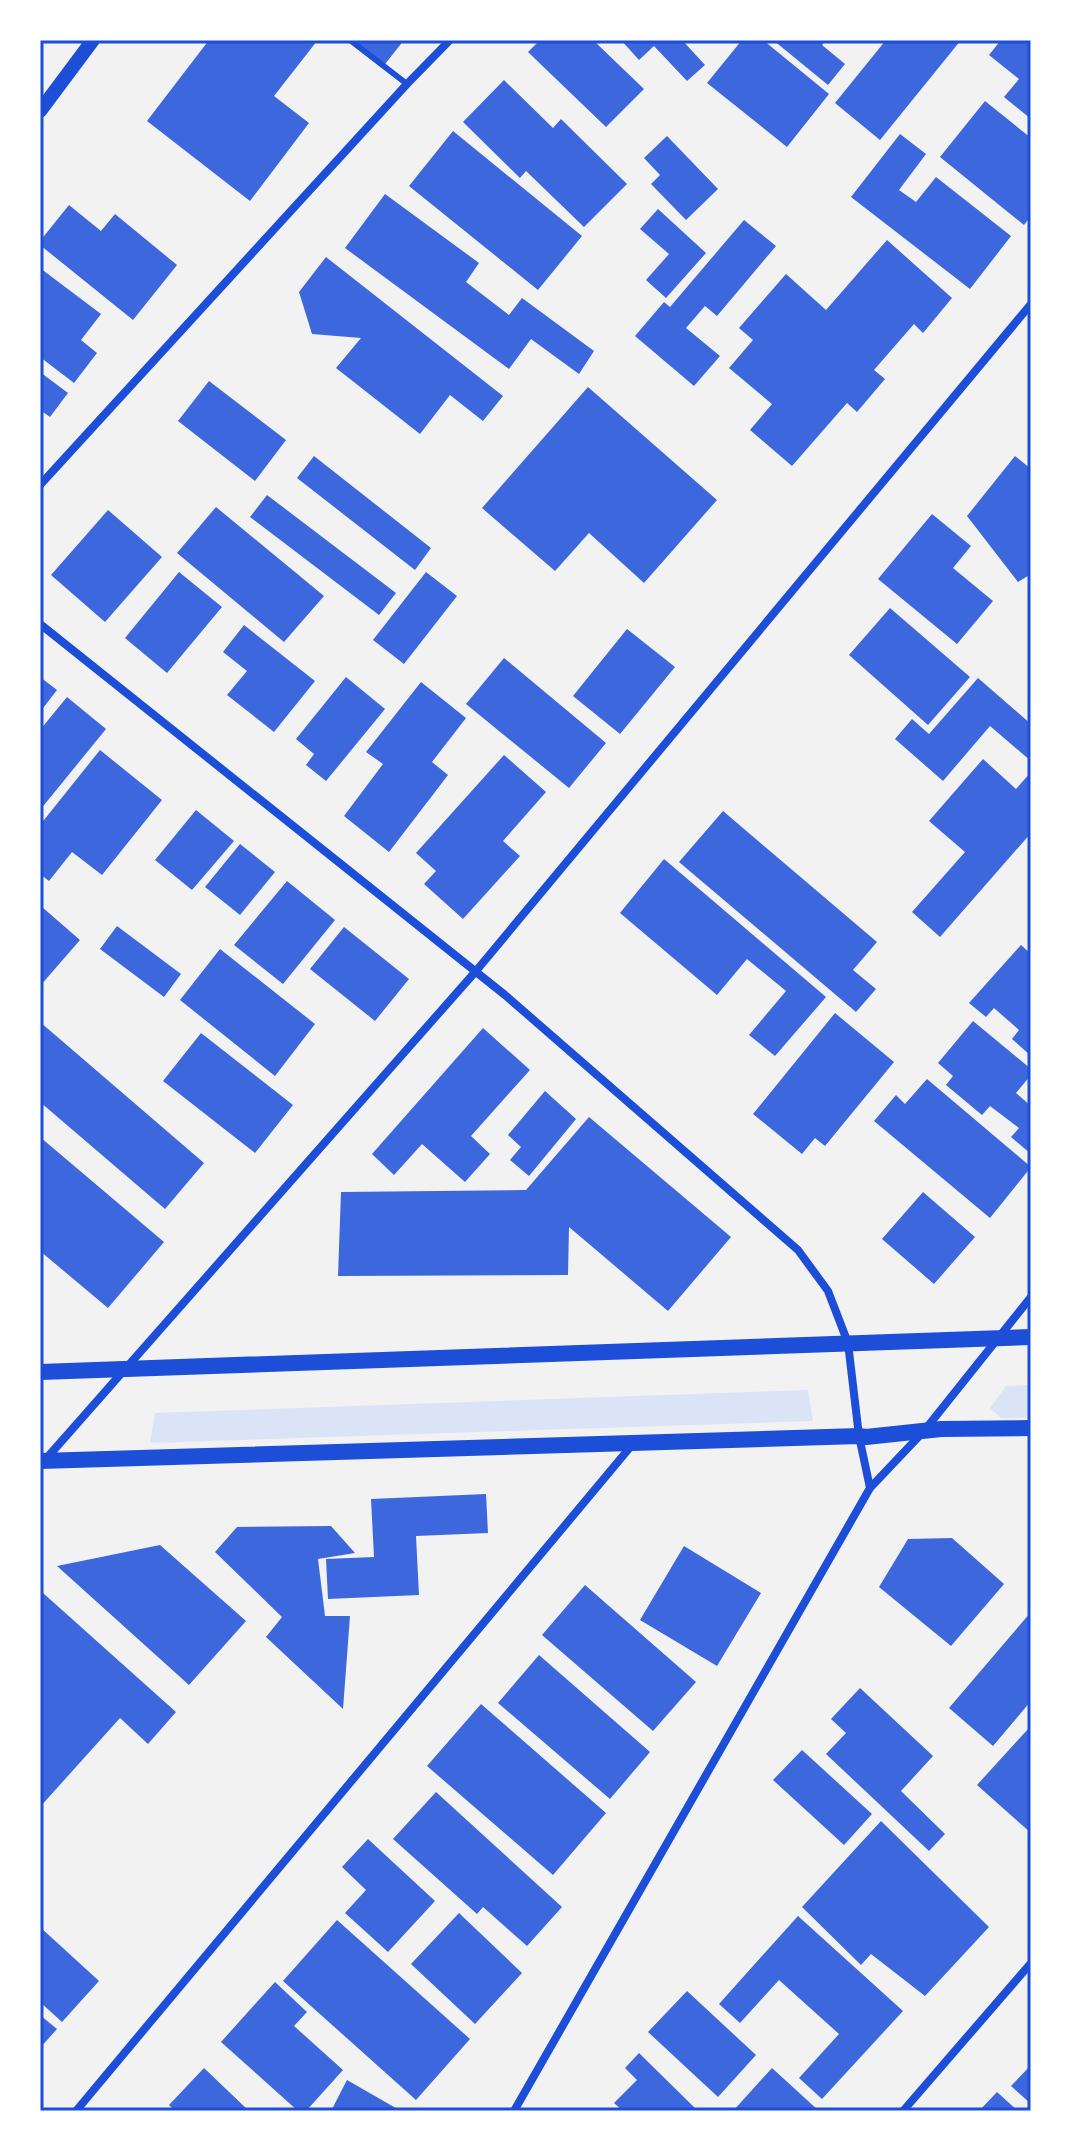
<svg xmlns="http://www.w3.org/2000/svg" width="1071" height="2151" font-family="'Source Sans 3',sans-serif">
<style>
.green{fill:#dbe4f7}
.building{fill:#3d67dc}
.lines{fill:none;stroke-linecap:round;stroke-linejoin:round}
.service{stroke:#1d4ed8;stroke-width:6}
.minor{stroke:#1d4ed8;stroke-width:8}
.tertiary{stroke:#1d4ed8;stroke-width:14}
.secondary{stroke:#1d4ed8;stroke-width:16}
.neatline{fill:none;stroke:#1d4ed8;stroke-width:3}
</style>
<rect width="100%" height="100%" fill="#f2f2f2"/>
<!-- green -->
<path class="green" d="M1031 1385V1418H1001L990 1408 1006 1386Z
M808 1390 813 1421 150 1443 155 1413Z"/>
<!-- building -->
<path class="building" d="M209 40 317 41 274 96 309 123 250 201 147 121Z
M346 40H404L382 68Z
M540 40H593L644 89 606 127 528 52Z
M621 40H682L705 65 687 81 654 46 639 60Z
M742 40H763L829 94 787 147 707 83Z
M773 40H826L822 45 845 64 828 85Z
M886 40H961L880 140 835 103Z
M1001 40H1031V119L1004 97 1019 79 989 55Z
M504 80 553 128 561 119 627 184 584 227 526 171 520 178 463 122Z
M985 101 1031 138V216L1024 225 940 157Z
M453 131 582 236 538 290 409 186Z
M900 134 926 154 899 190 916 202 936 177 1011 236 970 289 851 197Z
M667 136 718 189 686 220 651 184 660 175 644 158Z
M385 194 479 263 466 282 509 315 522 298 594 351 579 374 531 339 509 369 345 248Z
M69 205 101 231 115 214 177 265 133 320 40 245V241Z
M658 209 706 253 666 298 646 280 669 254 640 229Z
M744 220 776 246 717 316 705 306 686 328 720 356 694 386 635 336 664 302 670 307Z
M887 240 952 298 923 333 914 324 874 370 885 379 857 412 847 403 792 466 750 430 772 404 729 368 753 340 739 328 786 274 826 310Z
M326 257 503 396 483 421 450 395 420 434 336 368 361 338 312 334 299 292Z
M40 268 101 314 81 340 97 353 74 383 40 357Z
M40 372 68 393 50 417 40 410Z
M209 381 286 440 255 481 178 421Z
M588 387 717 500 644 583 589 533 555 571 482 508Z
M314 456 431 548 415 570 297 478Z
M1015 456 1031 469V574L1018 582 967 516Z
M267 495 396 593 379 615 250 517Z
M216 507 324 596 284 642 177 553Z
M108 510 162 557 105 622 51 575Z
M932 514 971 546 953 568 993 601 957 644 878 579Z
M179 572 222 607 167 673 125 638Z
M426 572 457 596 404 664 373 640Z
M890 608 970 677 928 725 849 655Z
M244 625 315 681 274 732 227 695 247 671 223 652Z
M627 629 675 667 620 734 573 696Z
M504 658 606 743 569 788 466 704Z
M40 677 57 690 40 712Z
M346 677 385 709 326 781 306 765 314 754 296 739Z
M978 678 1031 724V761L990 726 943 781 895 739 912 719 929 734Z
M421 682 466 718 432 762 448 775 389 852 344 816 383 764 366 752Z
M67 697 106 729 40 810V730Z
M100 750 162 800 102 875 72 852 49 881 40 874V825Z
M504 755 546 792 503 841 520 856 463 919 424 884 436 871 416 853Z
M983 759 1016 789 1031 772V833L940 937 912 912 965 852 929 821Z
M196 810 234 841 192 890 155 860Z
M723 811 877 942 853 970 876 989 856 1012 679 862Z
M240 844 275 872 240 915 205 887Z
M664 859 826 997 775 1056 749 1035 786 991 747 959 717 995 620 913Z
M287 881 335 920 283 984 234 945Z
M42 907 80 940 40 986V909Z
M117 926 181 974 164 997 100 949Z
M344 927 409 979 375 1021 310 969Z
M1021 945 1031 954 1029 963 1031 964V1056L1012 1039 1019 1030 994 1008 986 1017 969 1003Z
M220 949 315 1024 275 1076 180 1000Z
M835 1013 894 1062 825 1146 815 1138 802 1154 753 1114Z
M973 1021 1031 1069V1075L1016 1093 1031 1106V1154L1011 1137 1019 1128 990 1106 982 1115 946 1085 953 1076 938 1063Z
M40 1022 204 1163 165 1209 40 1102Z
M483 1028 530 1070 471 1136 490 1154 465 1182 422 1144 394 1175 372 1154Z
M201 1033 293 1105 255 1153 163 1081Z
M927 1079 1031 1167 990 1218 874 1121 896 1095 905 1104Z
M545 1091 576 1119 529 1176 510 1160 521 1147 508 1135Z
M589 1117 731 1237 668 1311 569 1227 568 1275 338 1276 341 1192 526 1190Z
M40 1137 164 1242 108 1308 40 1251Z
M923 1192 975 1237 934 1284 882 1239Z
M486 1494 488 1533 416 1536 419 1595 328 1599 326 1559 374 1557 371 1499Z
M331 1526 355 1553 318 1559 325 1616H350L343 1709 266 1637 282 1617 215 1552 237 1527Z
M952 1538 1004 1584 951 1646 879 1587 908 1539Z
M160 1545 246 1621 189 1685 57 1566Z
M684 1546 761 1593 717 1666 640 1620Z
M585 1585 696 1682 653 1731 542 1635Z
M43 1593 176 1712 148 1744 120 1718 40 1807V1596Z
M1031 1612V1701L993 1746 949 1708Z
M539 1655 650 1752 610 1799 498 1703Z
M860 1688 933 1756 901 1791 945 1834 929 1851 826 1754 846 1733 831 1719Z
M481 1704 606 1813 553 1875 427 1766Z
M1028 1729 1031 1732V1833L977 1785Z
M802 1750 872 1814 844 1845 773 1780Z
M436 1792 562 1907 527 1946 483 1907 477 1914 393 1839Z
M881 1821 989 1927 925 1996 871 1954 861 1965 802 1907Z
M368 1839 435 1901 388 1952 345 1913 366 1890 342 1867Z
M459 1913 522 1973 475 2024 411 1964Z
M798 1916 903 2011 822 2099 799 2078 839 2034 779 1980 740 2023 719 2004Z
M337 1920 470 2039 416 2100 283 1981Z
M40 1927 99 1981 62 2022 40 2002Z
M275 1982 307 2012 294 2026 343 2070 306 2111H298L221 2042Z
M687 1991 756 2055 718 2097 648 2032Z
M40 2015 57 2029 40 2048Z
M639 2053 698 2111H623L614 2103 637 2080 625 2068Z
M1031 2065V2104L1011 2086Z
M204 2068 249 2111H175L169 2105Z
M772 2068 819 2111H733Z
M347 2080 401 2111H331Z
M997 2092 1018 2111H979Z"/>
<g class="lines">
<!-- service -->
<path class="service" d="M350 40 407 84"/>
<!-- minor -->
<path class="minor" d="M40 485 407 84 450 40
M40 624 505 995 798 1250 828 1291 848 1343 859 1436 870 1488
M45 1460 476 971 1031 304
M76 2111 632 1445
M514 2111 870 1488 924 1431 1031 1297
M903 2111 1031 1963"/>
<!-- tertiary -->
<path class="tertiary" d="M40 111 93 40"/>
<!-- secondary -->
<path class="secondary" d="M40 1372 1031 1337
M40 1461 859 1436 866 1437 941 1429 1031 1428"/>
</g>
<!-- border -->
<rect width="1071" height="2151" fill="none" stroke="#ffffff" stroke-width="84"/>
<rect x="42" y="42" width="987" height="2067" class="neatline"/>
</svg>
